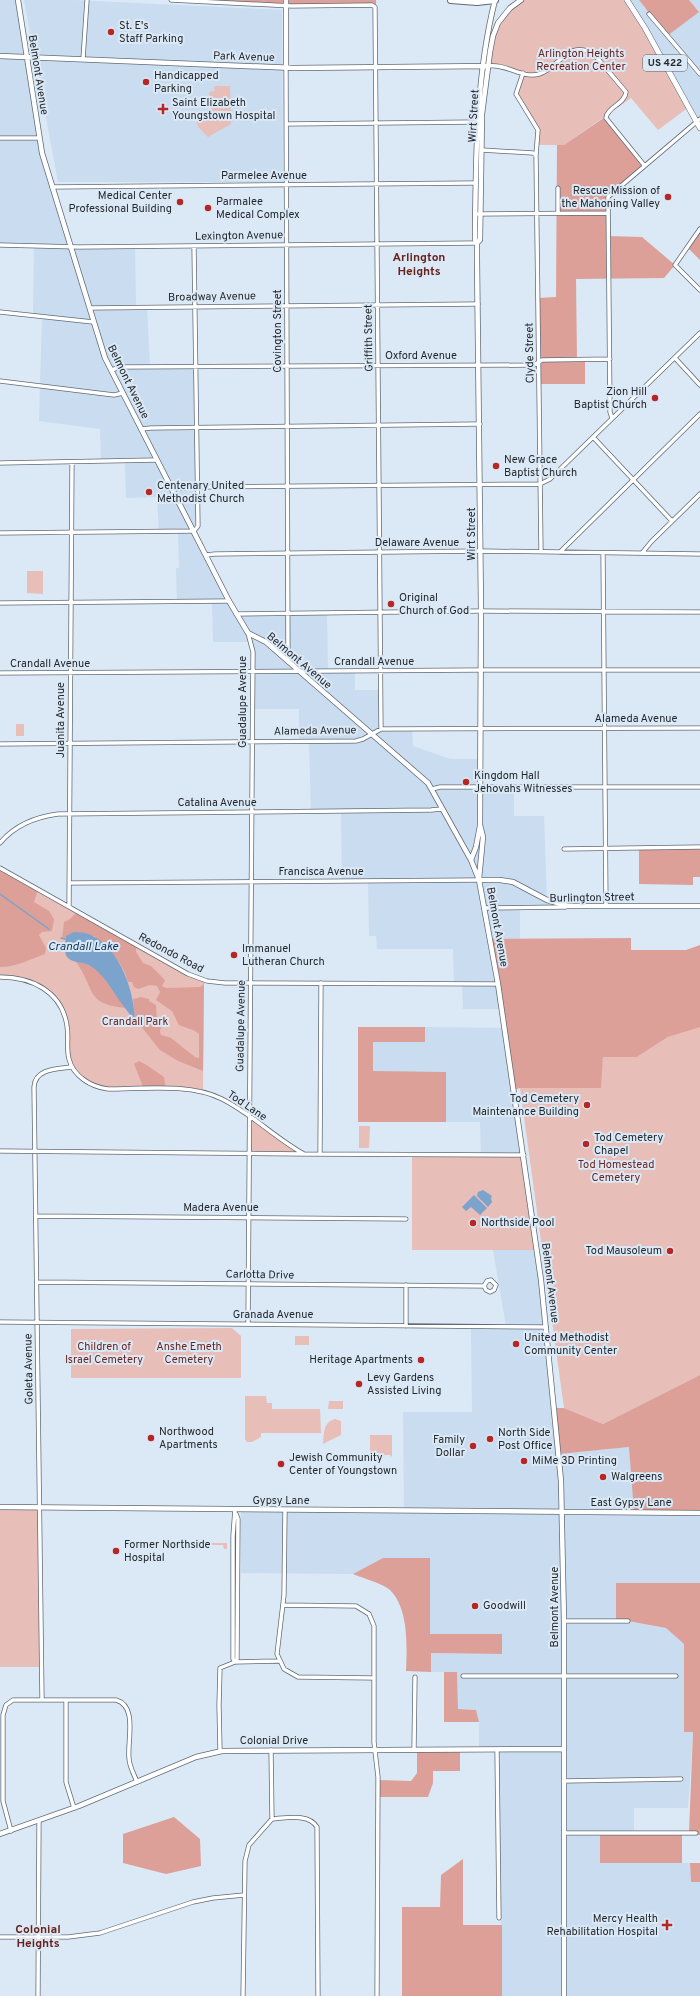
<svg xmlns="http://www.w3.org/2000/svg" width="700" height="1996" font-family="Overpass,sans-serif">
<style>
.built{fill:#cadcef}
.green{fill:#e8beb8}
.forest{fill:#dda099}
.water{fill:#7ba3cb}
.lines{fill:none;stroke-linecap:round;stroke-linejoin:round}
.stream{stroke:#7ba3cb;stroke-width:1.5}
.street-casing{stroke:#606b77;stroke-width:5}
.secondary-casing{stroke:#606b77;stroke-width:6}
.primary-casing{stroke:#606b77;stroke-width:6}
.highway-casing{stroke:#606b77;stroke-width:8}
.street{stroke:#fff;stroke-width:3.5}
.secondary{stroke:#fff;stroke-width:4.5}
.primary{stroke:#fff;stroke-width:5}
.highway{stroke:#fff;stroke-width:6}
.poi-dot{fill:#b62624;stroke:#dbe8f5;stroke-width:1.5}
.labels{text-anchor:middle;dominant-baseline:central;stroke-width:4;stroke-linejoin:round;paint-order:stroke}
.shield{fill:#dbe8f5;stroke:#5a6269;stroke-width:1}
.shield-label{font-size:10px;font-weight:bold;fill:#23282d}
.poi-label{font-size:11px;fill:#23282d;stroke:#dbe8f5;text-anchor:start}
.park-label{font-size:11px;fill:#6b231e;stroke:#dbe8f5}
.street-label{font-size:11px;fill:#23282d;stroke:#dbe8f5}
.neighbourhood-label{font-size:12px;font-weight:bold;fill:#67231e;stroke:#dbe8f5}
.water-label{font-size:12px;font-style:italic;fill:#0b385f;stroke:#dbe8f5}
</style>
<rect width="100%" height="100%" fill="#dbe8f5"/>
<!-- built -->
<path class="built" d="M0 0H18L39 138 71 246H135L136 306 147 307 150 367H195L199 522 194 532 236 614 327 612 328 671H355V690H381V729H412L413 746 450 759H482V787H514V816H544L547 900 568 906 520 907V939L489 940 502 1009H463L462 984H454L453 949H377L376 936H369L368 881H342L341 811H311L309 741H299V709H252L253 652 251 642H213L212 602H177L176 568H179L178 532H159L157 497 126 498 125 462H101L100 429 39 421 42 316 33 315 34 246 0 245Z
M24 0H73L282 10 283 182H58Z
M627 0H639L654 21 698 12 689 0H700V128Z
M425 1027 504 1028 524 1155H481L480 1122H446V1072H373V1042H425Z
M493 1250H537L559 1454 629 1447 700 1513V1583H616V1621H628L666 1628 684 1644V1731L693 1732 688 1808H634V1833L600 1863H690L691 1882H700V1996H502V1925L499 1918 497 1750H479V1722L476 1710 458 1709 457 1672H431V1653L502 1654V1634H430L383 1558 353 1574 241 1573V1509L404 1510 403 1412H472L471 1326H506Z"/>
<!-- green -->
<path class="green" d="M521 0H627L689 107 658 130 631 98 564 145H537L538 130 516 94 522 73 500 65 488 66 484 91 480 231 477 243 475 231 482 66H488L493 36 504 15Z
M214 86H230L231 124 208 137 199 128 196 122 213 119 209 92 215 91Z
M27 571H43V594L27 593Z
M16 724H24V736H16Z
M0 868 188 974 207 981 204 984 203 1092 187 1090 98 1087 80 1077 69 1060 66 1019 54 997 35 983 0 977Z
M696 1027H700V1375L603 1424 564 1408 520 1088H600L603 1057H637L668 1037Z
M249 1117 304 1154 249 1153Z
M359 1126H370L369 1148H359Z
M412 1155H524L537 1250H412Z
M232 1328 241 1336V1378H71V1329Z
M295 1336H309V1345H295Z
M245 1396H266L267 1403H272V1409H320L321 1433H261V1437L252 1442H247L245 1439Z
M329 1401H343V1409H328Z
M335 1419 341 1421V1435L323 1444C324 1434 323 1422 335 1419Z
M370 1435H392V1457L390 1455H370Z
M0 1507 40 1508 42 1667H0Z
M196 1540H198V1543H227V1549H224L223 1545H203V1549L200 1548 195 1543Z"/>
<!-- forest -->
<path class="forest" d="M171 0H376V5L292 6Z
M639 0H689L699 12 667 36Z
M605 117 644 165 608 195V236L642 237 675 265 664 278 576 279 577 359H585V384H539L538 298 556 297 557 145H564Z
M700 229V260L687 247Z
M639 847H700V877H693V885L639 884Z
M0 868 38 890 34 902 49 911 54 919 52 931 42 932 39 935 46 948 45 954C31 959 16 967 0 967Z
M77 912 136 944V952L143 963 151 966 165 980 162 986 166 988 200 987 204 984 203 1071 178 1061 160 1050 135 1019 133 999 141 997 149 999V1001L156 1005 157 1022 162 1019C164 1026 158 1029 161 1035L171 1038 195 1057 199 1058V1034L195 1031 179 1025 172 1011 156 1000 160 992 157 986 150 985 138 989 134 987 132 982H128C124 964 108 947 94 936H66L65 939H62L64 922 70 919Z
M631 938V950H686L700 945V1027L668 1037 637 1057H603L601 1088H520L514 1090 489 939Z
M76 962C103 963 111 991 126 1008 85 1004 96 990 76 962Z
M358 1027H425V1042H373V1071L446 1072V1122H358Z
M139 1061 145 1064 164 1077 166 1089H144L134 1064Z
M700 1375V1513L634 1512 629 1447 559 1454 555 1408H564L603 1424Z
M383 1558H430V1634H502V1654L431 1653V1672L406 1671C407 1647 409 1609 390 1590 384 1584 362 1578 353 1574Z
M616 1583H700V1835L689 1833 693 1732H684V1644L666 1628 628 1621H616Z
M444 1672H457L458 1709 476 1710 479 1722H444Z
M417 1749 460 1750V1771H433V1783L428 1797H377L378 1780 411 1781 417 1773Z
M174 1817 200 1839 201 1866 166 1874 123 1863V1834Z
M600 1833H682V1863H600Z
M463 1859V1925H502V1996H402V1907H440L441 1875Z
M690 1863H700V1882H691Z"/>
<!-- water -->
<path class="water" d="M74 932C114 931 134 986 135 1019L134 1020C129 1013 124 1007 119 1000 110 987 105 976 92 967 85 961 73 964 67 957 64 953 65 941 66 936Z
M483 1190 492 1196 491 1198 492 1202 488 1207 477 1196 478 1192Z
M474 1195 487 1208 480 1215 471 1207 466 1211 462 1207Z"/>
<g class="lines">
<!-- stream -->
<path class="stream" d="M0 894 49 929
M61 938 65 939"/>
<defs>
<path id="street" d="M171 0 292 6 372 5 375 7 381 729
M649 14 700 74
M83 59 87 0
M488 66C506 63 522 79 539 74 560 68 566 40 593 53L626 92C625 104 607 107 606 118L644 165
M286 68 288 662
M523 73 516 94 538 130 536 155
M286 124 477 122
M0 138H39
M482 150 533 153 536 155 541 552
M52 187 475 183
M558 213V188
M478 214 608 213
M700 229 675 265 700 290
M0 245 79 247 477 243
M90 308 478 304
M0 312 93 322
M675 358 700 385
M111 370 121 367 534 365 542 360 610 359
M0 381 114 395 123 393
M612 418 610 412 608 197 700 119
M141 429 151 428 480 424
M593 437 672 521
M0 463 157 460
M172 489 197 487 540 484 550 479 700 333
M0 533 194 531 198 526 194 246
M560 552 700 414
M603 553 606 906
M642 553 651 542 700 494
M206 555 215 554 481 551 700 554
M0 603 229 601
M236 614 481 611 700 612
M0 673 481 670H700
M0 744 356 741 363 739 381 729 700 728
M432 789 440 787H700
M0 843C15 825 35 817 58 814L431 810 442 809
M564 849 700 847
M0 868 188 974 207 981 225 983 498 984
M69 883 479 880
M69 907 72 462
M484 908 566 907
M0 977C31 977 62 991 67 1026 69 1037 66 1048 69 1059 73 1076 91 1087 108 1089 143 1089 190 1083 222 1099 252 1114 275 1138 304 1154L524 1155
M0 1151 303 1154
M320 1154 321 983
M36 1216 406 1219
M37 1282 484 1286 487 1281 491 1280 496 1285 494 1290 490 1292 486 1290 484 1286
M0 1322 546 1327
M248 1324 253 652 248 633
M406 1326V1285
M285 1510 284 1595 277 1654 284 1669 298 1677 374 1678
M283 1605 356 1606 369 1614 374 1626V1742L378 1777 377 1996
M564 1621H628
M235 1662 233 1659V1536L235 1509
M235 1662 237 1659 238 1519 236 1514
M463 1676H676
M42 1699 34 1087C35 1068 58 1069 72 1067
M66 1700V1782L74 1808
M414 1749 415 1677
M497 1750 499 1918
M220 1751 219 1705 220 1668 235 1662 279 1661
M564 1781 681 1779
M272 1819C286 1818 309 1813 317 1827L318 1996
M11 1831 3 1801V1715L6 1705 13 1700H116C138 1706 127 1741 129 1758 129 1766 134 1774 137 1782
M564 1833H696
M0 1937H68L100 1933 193 1902 213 1898 244 1895
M38 1996 39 1821
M243 1996 245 1861 249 1845 272 1819 271 1750"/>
<path id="secondary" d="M18 0 42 153 105 358 229 601 248 633 266 642 428 783 471 860 479 880 498 984 541 1280 561 1481 564 1621V1996
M286 0V68
M0 56 294 68 488 66
M477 243 475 240V231C476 153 476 76 495 0
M471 860 476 847 480 826
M479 879 483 837 480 825 481 609 477 260V243L480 240 482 114 490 52 493 36 498 23 510 8 521 0
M479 880H500L513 882 547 900 568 906H700
M0 1507 700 1513
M0 1834 79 1806 196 1757 222 1751 564 1749"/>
<path id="primary" d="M627 0 645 28 700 128"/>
<path id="highway" d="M451 0 477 2 495 0"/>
</defs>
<!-- street casing -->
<use href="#street" class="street-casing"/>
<!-- secondary casing -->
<use href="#secondary" class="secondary-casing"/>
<!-- primary casing -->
<use href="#primary" class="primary-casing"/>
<!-- highway casing -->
<use href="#highway" class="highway-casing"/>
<!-- street -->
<use href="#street" class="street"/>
<!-- secondary -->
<use href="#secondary" class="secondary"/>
<!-- primary -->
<use href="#primary" class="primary"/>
<!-- highway -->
<use href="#highway" class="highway"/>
</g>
<!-- markers -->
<g class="poi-dot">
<circle cx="111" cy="32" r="4"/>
<circle cx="146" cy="82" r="4"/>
<path d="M161 103h4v4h4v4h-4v4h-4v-4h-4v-4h4z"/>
<circle cx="668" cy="197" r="4"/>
<circle cx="180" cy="202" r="4"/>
<circle cx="208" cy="208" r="4"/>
<circle cx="655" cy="398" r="4"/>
<circle cx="496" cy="466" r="4"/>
<circle cx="149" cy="492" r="4"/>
<circle cx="391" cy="604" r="4"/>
<circle cx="466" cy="782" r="4"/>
<circle cx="234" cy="955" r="4"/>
<circle cx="587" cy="1105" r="4"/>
<circle cx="586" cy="1144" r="4"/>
<circle cx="473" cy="1223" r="4"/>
<circle cx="670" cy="1251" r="4"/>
<circle cx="516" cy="1344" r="4"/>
<circle cx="421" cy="1360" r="4"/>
<circle cx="359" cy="1384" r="4"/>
<circle cx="151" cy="1438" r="4"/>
<circle cx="490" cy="1439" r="4"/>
<circle cx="473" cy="1446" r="4"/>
<circle cx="524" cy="1461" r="4"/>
<circle cx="281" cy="1464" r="4"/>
<circle cx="603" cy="1477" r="4"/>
<circle cx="116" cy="1551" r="4"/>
<circle cx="475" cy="1606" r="4"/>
<path d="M665 1919h4v4h4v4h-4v4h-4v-4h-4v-4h4z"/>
</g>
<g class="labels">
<!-- shield labels -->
<rect class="shield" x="643" y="55" width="44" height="16" rx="3"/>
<g class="shield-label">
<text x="665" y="63">US 422</text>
</g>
<!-- poi labels -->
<g class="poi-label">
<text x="119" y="26">St. E's<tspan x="119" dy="13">Staff Parking</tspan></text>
<text x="154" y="76">Handicapped<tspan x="154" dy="13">Parking</tspan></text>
<text x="172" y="103">Saint Elizabeth<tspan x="172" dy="13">Youngstown Hospital</tspan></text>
<text x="660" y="191" text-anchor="end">Rescue Mission of<tspan x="660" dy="13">the Mahoning Valley</tspan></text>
<text x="172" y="196" text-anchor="end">Medical Center<tspan x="172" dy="13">Professional Building</tspan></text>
<text x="216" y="202">Parmalee<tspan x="216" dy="13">Medical Complex</tspan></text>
<text x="647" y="392" text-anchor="end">Zion Hill<tspan x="647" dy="13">Baptist Church</tspan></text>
<text x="504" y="460">New Grace<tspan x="504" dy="13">Baptist Church</tspan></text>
<text x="157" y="486">Centenary United<tspan x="157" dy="13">Methodist Church</tspan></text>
<text x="399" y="598">Original<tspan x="399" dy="13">Church of God</tspan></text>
<text x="474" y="776">Kingdom Hall<tspan x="474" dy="13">Jehovahs Witnesses</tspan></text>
<text x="242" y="949">Immanuel<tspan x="242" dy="13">Lutheran Church</tspan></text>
<text x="579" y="1099" text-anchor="end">Tod Cemetery<tspan x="579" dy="13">Maintenance Building</tspan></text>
<text x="594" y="1138">Tod Cemetery<tspan x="594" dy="13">Chapel</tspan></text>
<text x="481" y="1223">Northside Pool</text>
<text x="662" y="1251" text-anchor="end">Tod Mausoleum</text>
<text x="524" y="1338">United Methodist<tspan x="524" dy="13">Community Center</tspan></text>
<text x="413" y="1360" text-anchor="end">Heritage Apartments</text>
<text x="367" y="1378">Levy Gardens<tspan x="367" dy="13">Assisted Living</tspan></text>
<text x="159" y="1432">Northwood<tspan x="159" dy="13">Apartments</tspan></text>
<text x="498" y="1433">North Side<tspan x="498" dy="13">Post Office</tspan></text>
<text x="465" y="1440" text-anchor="end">Family<tspan x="465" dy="13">Dollar</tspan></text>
<text x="289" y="1458">Jewish Community<tspan x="289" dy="13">Center of Youngstown</tspan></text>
<text x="532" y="1461">MiMe 3D Printing</text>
<text x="611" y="1477">Walgreens</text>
<text x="124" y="1545">Former Northside<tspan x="124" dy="13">Hospital</tspan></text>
<text x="483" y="1606">Goodwill</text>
<text x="658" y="1919" text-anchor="end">Mercy Health<tspan x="658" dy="13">Rehabilitation Hospital</tspan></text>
</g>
<!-- park labels -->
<g class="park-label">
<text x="581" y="54">Arlington Heights<tspan x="581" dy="13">Recreation Center</tspan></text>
<text x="135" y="1022">Crandall Park</text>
<text x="616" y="1165">Tod Homestead<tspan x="616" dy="13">Cemetery</tspan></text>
<text x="104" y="1347">Children of<tspan x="104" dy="13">Israel Cemetery</tspan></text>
<text x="189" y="1347">Anshe Emeth<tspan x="189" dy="13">Cemetery</tspan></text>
</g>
<!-- street labels -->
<g class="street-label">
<text transform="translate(244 57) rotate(2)">Park Avenue</text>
<text transform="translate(38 75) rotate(81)">Belmont Avenue</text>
<text transform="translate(474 116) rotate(-87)">Wirt Street</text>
<text x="264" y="176">Parmelee Avenue</text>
<text transform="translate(239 236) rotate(-1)">Lexington Avenue</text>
<text transform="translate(212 297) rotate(-1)">Broadway Avenue</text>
<text transform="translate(278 331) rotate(-90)">Covington Street</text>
<text transform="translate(369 338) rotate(-91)">Griffith Street</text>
<text transform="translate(530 353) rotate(-91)">Clyde Street</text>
<text x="421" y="356">Oxford Avenue</text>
<text transform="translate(128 382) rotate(64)">Belmont Avenue</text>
<text transform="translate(472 534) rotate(-90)">Wirt Street</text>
<text x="417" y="543">Delaware Avenue</text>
<text transform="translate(299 661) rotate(40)">Belmont Avenue</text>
<text x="374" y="662">Crandall Avenue</text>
<text x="50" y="664">Crandall Avenue</text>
<text transform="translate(243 702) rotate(-90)">Guadalupe Avenue</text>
<text x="636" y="719">Alameda Avenue</text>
<text transform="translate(61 720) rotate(-90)">Juanita Avenue</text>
<text transform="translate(315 731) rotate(-1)">Alameda Avenue</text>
<text x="217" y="803">Catalina Avenue</text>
<text x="321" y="872">Francisca Avenue</text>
<text transform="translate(592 898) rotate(-1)">Burlington Street</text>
<text transform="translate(497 927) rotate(80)">Belmont Avenue</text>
<text transform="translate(171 953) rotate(28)">Redondo Road</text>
<text transform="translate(241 1026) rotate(-89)">Guadalupe Avenue</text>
<text transform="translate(247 1106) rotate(34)">Tod Lane</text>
<text x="221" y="1208">Madera Avenue</text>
<text transform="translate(260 1275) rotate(1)">Carlotta Drive</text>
<text transform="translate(550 1283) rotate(83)">Belmont Avenue</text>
<text x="273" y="1315">Granada Avenue</text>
<text transform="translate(29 1369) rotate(-91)">Goleta Avenue</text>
<text x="281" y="1501">Gypsy Lane</text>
<text x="631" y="1503">East Gypsy Lane</text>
<text transform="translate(555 1607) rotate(-90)">Belmont Avenue</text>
<text x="274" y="1741">Colonial Drive</text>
</g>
<!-- neighbourhood labels -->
<g class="neighbourhood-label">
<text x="419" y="258">Arlington<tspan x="419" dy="14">Heights</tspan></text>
<text x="38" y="1930">Colonial<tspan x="38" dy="14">Heights</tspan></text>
</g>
<!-- water labels -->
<g class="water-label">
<text x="83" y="947">Crandall Lake</text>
</g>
</g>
</svg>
